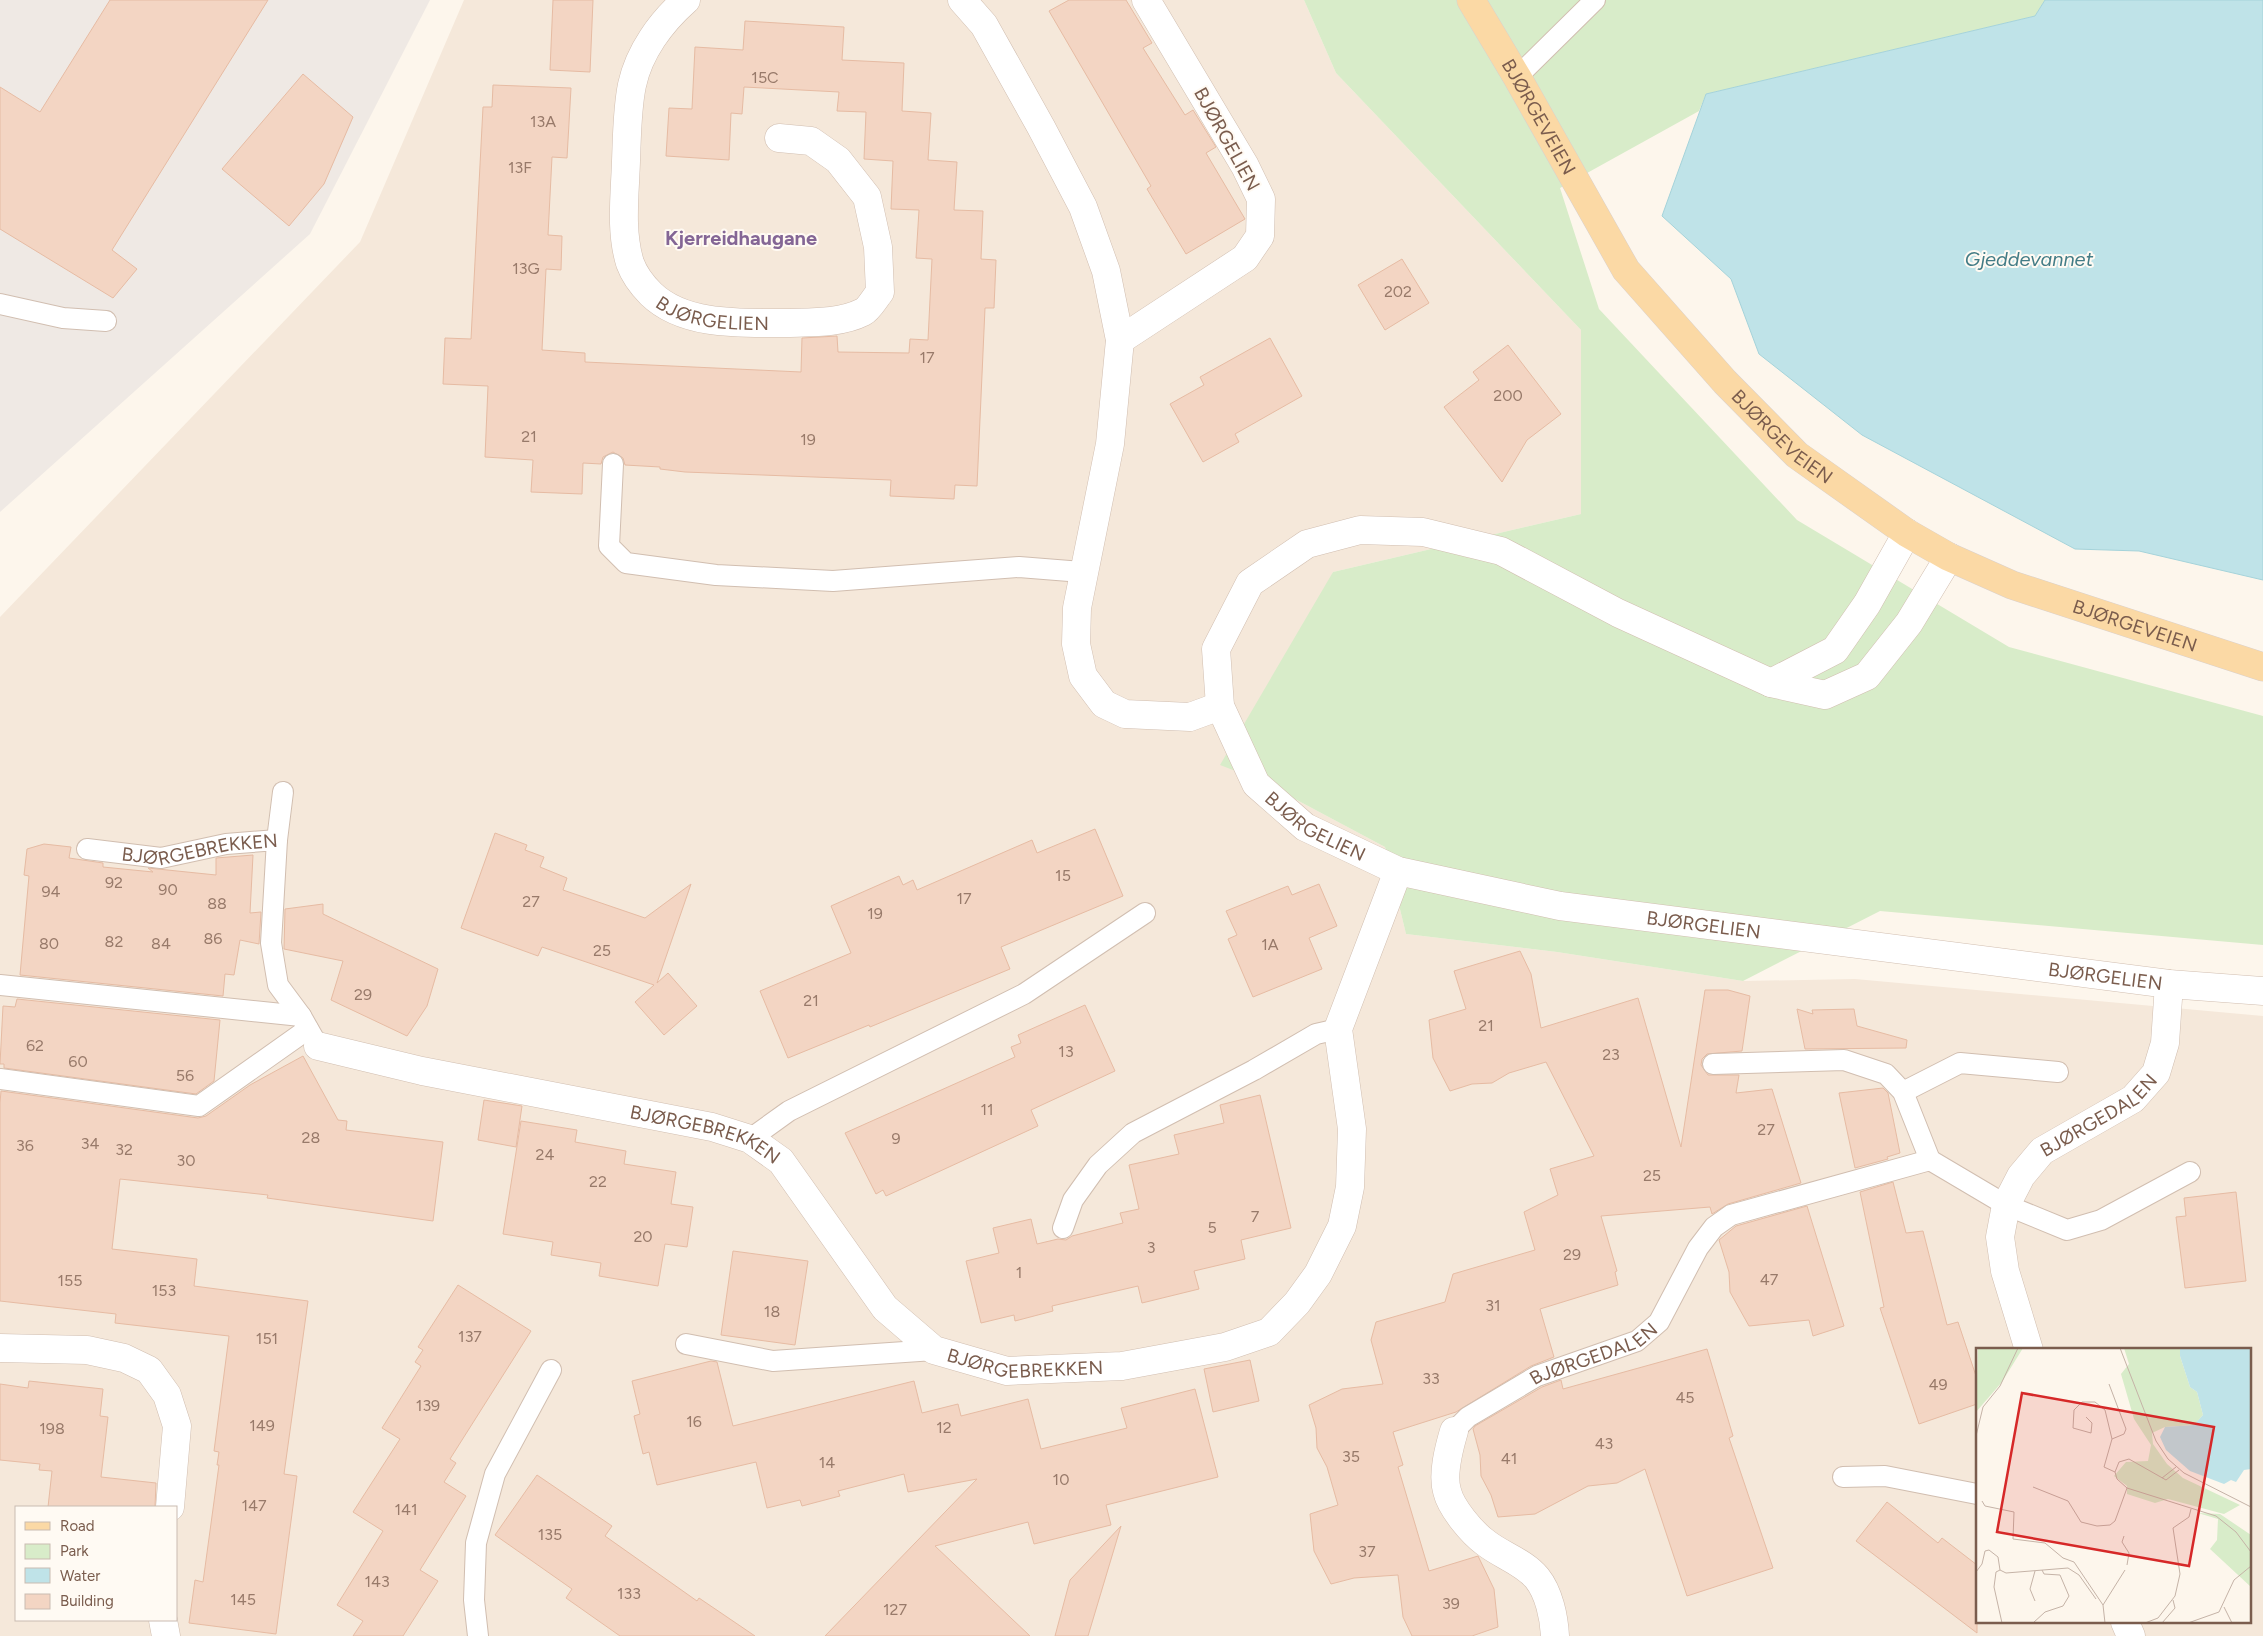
<svg xmlns="http://www.w3.org/2000/svg" width="2263" height="1636" font-family="Figtree,sans-serif">
<style>
.residential{fill:#f5e8da;fill-rule:evenodd}
.industrial{fill:#efe9e4}
.green{fill:#d8ecc9}
.water{fill:#bfe3e8;stroke:#a5d3da}
.building{fill:#f3d5c3;stroke:#e6bba3}
.lines{fill:none;stroke-linecap:round;stroke-linejoin:round}
.service-casing{stroke:#d1beb0;stroke-width:22}
.minor-casing{stroke:#d1beb0;stroke-width:29}
.primary-casing{stroke:#dad1cd;stroke-width:29}
.service{stroke:#fff;stroke-width:20}
.minor{stroke:#fff;stroke-width:28}
.primary{stroke:#fbd9a5;stroke-width:28}
.labels{text-anchor:middle;dominant-baseline:central;stroke-width:4;stroke-linejoin:round;paint-order:stroke}
.number-label{font-size:16px;fill:#987a6a}
.street-label{font-size:19px;fill:#7a5c4d;stroke:#fffaf3}
.neighbourhood-label{font-size:20px;font-weight:bold;fill:#846695;stroke:#fffaf3}
.water-label{font-size:20px;font-style:italic;fill:#437c86;stroke:#fffaf3}
.inset-road{fill:none;stroke:#c5b3a7;stroke-width:1}
.view{fill:#d62828;fill-opacity:0.15;stroke:#d62828;stroke-width:2.5}
.inset-edge{fill:none;stroke:#7a5c4d;stroke-width:2.5}
</style>
<rect width="100%" height="100%" fill="#fdf6ec"/>
<!-- residential -->
<path class="residential" d="M464 0H1304L1336 73 1581 330V514L1333 572 1259 780 1385 847 1406 934 1557 952 1743 981 1855 979 2263 1016V1636H0V617L360 242ZM1977 1350H2249V1622H1977ZM16 1507H176V1620H16Z"/>
<!-- industrial -->
<path class="industrial" d="M0 0H430L310 234 0 512Z"/>
<!-- green -->
<path class="green" d="M1304 0H2045L2035 16 1706 94 1699 111 1560 188 1599 309 1797 520 2009 647 2263 716V945L1880 911 1743 981 1557 952 1406 934 1385 847 1259 780 1220 765 1333 572 1581 514V330L1336 73Z"/>
<!-- water -->
<path class="water" d="M2045 0H2263V580L2139 551 2075 549 1862 435 1759 354 1731 279 1662 216 1706 94 2035 16Z"/>
<!-- building -->
<path class="building" d="M110 0H268L112 250 137 269 113 298 0 229V87L40 112Z
M553 0H593L590 72 550 70Z
M1069 0H1126L1152 43 1143 48 1185 115 1193 110 1216 147 1206 153 1245 219 1186 254 1147 189 1151 186 1049 11Z
M745 21 844 27 842 60 904 63 902 111 931 113 928 160 957 162 954 210 983 211 981 259 996 260 994 308H985L977 486 955 485 954 499 890 496 891 480 685 472 660 469V467L625 465 623 458 613 452 603 457 601 464 583 463 582 494 531 492 533 460 485 457 488 386 443 384 445 338 471 339 483 107H492L493 85 571 88 567 158 552 157 548 235 562 236 561 270 546 269 542 350 585 353V362L801 372 802 338 837 336 838 352 909 353 910 339 928 340 932 259 916 258 919 210 891 209 893 161 864 159 866 112 837 111 839 92 744 87 742 114 731 113 729 160 666 156 669 108 692 109 695 47 743 50Z
M303 74 353 117 324 184 289 226 222 169Z
M1402 259 1429 303 1385 330 1358 285Z
M1270 338 1302 396 1235 434 1239 442 1203 462 1170 404 1204 385 1200 377Z
M1508 345 1561 414 1527 440 1502 482 1444 407 1479 380 1473 372Z
M1095 829 1123 896 1001 947 1010 969 870 1027 869 1025 788 1058 760 991 851 953 831 906 899 876 903 885 913 880 917 890 1032 840 1037 853Z
M495 833 527 845 525 850 544 857 540 867 567 878 563 890 645 918 691 884 657 983 668 973 697 1006 664 1035 635 1002 654 985 542 947 538 956 461 928Z
M44 844 71 847 69 858 103 863V867L153 872 148 868 216 875V858L253 855 250 913 261 912 259 944 240 940 234 975 225 974 223 996 20 975 29 876 24 875 27 849Z
M1319 884 1337 926 1309 938 1322 969 1253 997 1228 939 1237 935 1226 911 1288 886 1292 895Z
M323 904V914L438 969 427 1006 407 1036 331 1000 343 961 284 949 285 909Z
M1520 951 1531 974 1541 1028 1638 998 1681 1147 1705 990H1728L1750 996 1742 1051 1707 1054 1702 1059 1701 1065 1708 1075H1739L1736 1093 1772 1089 1801 1183 1728 1204 1712 1214 1710 1207 1601 1216 1617 1271 1615 1272 1618 1285 1540 1309 1554 1357 1531 1366 1456 1412 1393 1432 1403 1465 1398 1467 1429 1571 1478 1556 1494 1589 1498 1627 1472 1636H1412L1403 1617 1398 1575 1354 1578 1331 1584 1314 1551 1310 1514 1338 1505 1327 1467 1317 1448 1316 1428 1309 1405 1342 1389 1383 1384 1371 1340 1376 1322 1445 1302 1453 1274 1535 1250 1524 1212 1558 1195 1550 1169 1594 1156 1546 1062 1509 1073 1492 1083 1472 1084 1450 1091 1433 1058 1429 1020 1466 1009 1454 971Z
M17 999 220 1020 214 1081 196 1094 4 1068V1064H0L3 1006 15 1007Z
M1085 1005 1115 1071 1031 1110 1038 1126 886 1196 883 1190 876 1194 845 1133 1015 1057 1011 1047 1021 1043 1018 1035Z
M1797 1009 1813 1014 1812 1010 1854 1009 1857 1026 1907 1040 1906 1048 1805 1049Z
M303 1056 338 1120 347 1121 346 1130 443 1142 433 1221 267 1198 268 1195 120 1179 112 1249 197 1259 194 1286 308 1301 284 1474 297 1476 276 1634 189 1623 195 1580 203 1582 219 1465H217L219 1452 214 1451 229 1336 115 1323 116 1314 0 1301V1103L1 1091 198 1118 206 1116 250 1085Z
M1883 1088 1888 1093 1900 1153 1887 1157 1888 1159 1855 1168 1839 1093Z
M1260 1095 1291 1228 1241 1240 1245 1259 1194 1271 1199 1289 1142 1303 1138 1286 1052 1306 1053 1311 1015 1321 1014 1315 981 1323 966 1261 999 1253 993 1228 1031 1219 1037 1244 1058 1239 1066 1240 1072 1236 1123 1223 1120 1213 1139 1209 1129 1165 1179 1154 1174 1135 1224 1123 1220 1105Z
M484 1100 522 1106 516 1147 478 1140Z
M521 1121 577 1130 575 1142 626 1151 624 1164 676 1172 671 1204 693 1207 687 1247 665 1244 658 1286 599 1276 601 1263 551 1255 553 1242 503 1234Z
M1893 1182 1906 1233 1923 1231 1947 1325 1958 1322 1977 1379V1404L1919 1424 1880 1308 1884 1307 1860 1192Z
M2236 1192 2246 1281 2185 1288 2176 1217 2186 1216 2184 1198Z
M1807 1206 1844 1326 1813 1336 1809 1320 1749 1326 1730 1292 1729 1272 1719 1240 1736 1226Z
M733 1251 808 1261 795 1345 721 1335Z
M458 1285 531 1331 450 1459 456 1463 444 1482 466 1496 420 1570 438 1581 403 1636H353L363 1621 337 1605 383 1531 353 1512 400 1439 382 1428 421 1366 415 1362 423 1350 418 1347Z
M1707 1349 1733 1436 1729 1438 1773 1568 1687 1596 1645 1469 1617 1483 1588 1486 1535 1514 1498 1517 1491 1495 1481 1476 1480 1455 1473 1429 1475 1426 1542 1387 1561 1380 1563 1389Z
M1250 1360 1259 1401 1213 1412 1204 1369Z
M711 1361 717 1362 733 1426 914 1381 922 1413 958 1404 961 1416 1028 1399 1041 1449 1127 1428 1121 1408 1195 1389 1218 1477 1106 1505 1111 1525 1034 1544 1028 1522 935 1546 1030 1636H825L977 1479 908 1492 904 1474 838 1491 840 1496 802 1506 800 1500 767 1508 756 1462 657 1485 649 1452 643 1454 634 1416 640 1414 632 1381Z
M29 1381 103 1389 100 1416 108 1417 101 1477 156 1483 155 1507H48L52 1471 39 1470 40 1464 0 1460V1384L28 1388Z
M537 1475 612 1526 605 1536 697 1601 699 1598 755 1636H620L566 1598 572 1589 495 1535Z
M1887 1502 1938 1543 1942 1538 1977 1565V1633L1856 1541Z
M1121 1526 1088 1636H1055L1070 1580Z"/>
<g class="lines">
<defs>
<g id="service">
<path d="M1517 77 1595 0"/>
<path d="M0 304 63 318 106 321"/>
<path d="M613 464 609 546 626 563 716 575 833 581 1019 567 1082 572"/>
<path d="M277 840 283 792"/>
<path id="s1" d="M87 849 161 858 226 844 277 840 271 943 278 985 301 1016 318 1046"/>
<path d="M0 985 301 1016"/>
<path d="M1713 1064 1844 1060 1886 1074 1903 1092 1930 1160"/>
<path d="M0 1079 199 1106 308 1029"/>
<path d="M1903 1092 1960 1063 2058 1072"/>
<path d="M750 1139 789 1111 1024 994 1145 913"/>
<path d="M1063 1228 1073 1200 1098 1165 1133 1133 1254 1070 1316 1034 1338 1029"/>
<path d="M686 1344 773 1361 934 1350"/>
<path id="s2" d="M1454 1431 1468 1417 1537 1376 1637 1341 1659 1322 1698 1248 1714 1227 1731 1215 1930 1160 2006 1205 2067 1230 2101 1220 2190 1172"/>
<path d="M1843 1477 1885 1476 1977 1494"/>
<path d="M478 1636 474 1600 476 1543 495 1474 551 1370"/>
</g>
<g id="minor">
<path id="s3" d="M686 0C661 22 639 52 632 85 627 109 627 136 626 161 625 194 620 231 630 263 634 274 642 285 651 294 684 326 741 323 784 323 810 322 839 324 863 312 869 309 875 298 880 292L878 247 867 197 838 160 811 141 779 138"/>
<path d="M962 0 984 25 1041 127 1083 207 1106 271 1120 340 1110 444 1077 608 1076 644 1083 676 1104 704 1125 714 1190 717 1220 706"/>
<path d="M1120 340 1245 258 1260 236 1261 199 1245 166 1146 0"/>
<path id="s4" d="M1949 557 1909 623 1867 676 1825 695 1771 683 1618 613 1501 551 1423 532 1360 530 1307 544 1250 583 1216 649 1220 706 1256 784 1305 827 1398 871 1560 906 2169 984 2263 991"/>
<path d="M1771 683 1835 650 1867 604 1907 533"/>
<path id="s5" d="M318 1046 422 1071 712 1127 750 1139 781 1161 885 1308 934 1350 1007 1371 1122 1366 1225 1347 1269 1332 1297 1303 1318 1274 1342 1226 1350 1187 1352 1129 1338 1029 1398 871"/>
<path d="M0 1348 87 1350 124 1358 149 1370 167 1395 177 1426 170 1507"/>
<path id="s6" d="M2029 1350 2005 1271 2000 1237 2006 1205 2021 1176 2042 1151 2133 1099 2156 1073 2165 1043 2169 984"/>
<path d="M1454 1431C1449 1448 1442 1474 1447 1491 1451 1508 1472 1533 1486 1543 1501 1555 1524 1562 1537 1578 1549 1593 1554 1617 1555 1636"/>
<path d="M163 1620 166 1636"/>
<path d="M2125 1622 2131 1636"/>
</g>
<g id="primary">
<path id="s7" d="M1471 0 1517 77 1626 270 1725 382 1797 455 1907 533 1949 557 2012 585 2263 667"/>
</g>
</defs>
<!-- service casing -->
<use href="#service" class="service-casing"/>
<!-- minor casing -->
<use href="#minor" class="minor-casing"/>
<!-- primary casing -->
<use href="#primary" class="primary-casing"/>
<!-- service -->
<use href="#service" class="service"/>
<!-- minor -->
<use href="#minor" class="minor"/>
<!-- primary -->
<use href="#primary" class="primary"/>
</g>
<g class="labels">
<!-- number labels -->
<g class="number-label">
<text x="765" y="77">15C</text>
<text x="543" y="121">13A</text>
<text x="520" y="167">13F</text>
<text x="526" y="268">13G</text>
<text x="1398" y="291">202</text>
<text x="927" y="357">17</text>
<text x="1508" y="395">200</text>
<text x="529" y="436">21</text>
<text x="808" y="439">19</text>
<text x="1063" y="875">15</text>
<text x="114" y="882">92</text>
<text x="168" y="889">90</text>
<text x="51" y="891">94</text>
<text x="964" y="898">17</text>
<text x="531" y="901">27</text>
<text x="217" y="903">88</text>
<text x="875" y="913">19</text>
<text x="213" y="938">86</text>
<text x="114" y="941">82</text>
<text x="49" y="943">80</text>
<text x="161" y="943">84</text>
<text x="1270" y="944">1A</text>
<text x="602" y="950">25</text>
<text x="363" y="994">29</text>
<text x="811" y="1000">21</text>
<text x="1486" y="1025">21</text>
<text x="35" y="1045">62</text>
<text x="1066" y="1051">13</text>
<text x="1611" y="1054">23</text>
<text x="78" y="1061">60</text>
<text x="185" y="1075">56</text>
<text x="987" y="1109">11</text>
<text x="1766" y="1129">27</text>
<text x="311" y="1137">28</text>
<text x="896" y="1138">9</text>
<text x="90" y="1143">34</text>
<text x="25" y="1145">36</text>
<text x="124" y="1149">32</text>
<text x="545" y="1154">24</text>
<text x="186" y="1160">30</text>
<text x="1652" y="1175">25</text>
<text x="598" y="1181">22</text>
<text x="1255" y="1216">7</text>
<text x="1212" y="1227">5</text>
<text x="643" y="1236">20</text>
<text x="1151" y="1247">3</text>
<text x="1572" y="1254">29</text>
<text x="1019" y="1272">1</text>
<text x="1769" y="1279">47</text>
<text x="70" y="1280">155</text>
<text x="164" y="1290">153</text>
<text x="1493" y="1305">31</text>
<text x="772" y="1311">18</text>
<text x="470" y="1336">137</text>
<text x="267" y="1338">151</text>
<text x="1431" y="1378">33</text>
<text x="1938" y="1384">49</text>
<text x="1685" y="1397">45</text>
<text x="428" y="1405">139</text>
<text x="694" y="1421">16</text>
<text x="262" y="1425">149</text>
<text x="944" y="1427">12</text>
<text x="52" y="1428">198</text>
<text x="1604" y="1443">43</text>
<text x="1351" y="1456">35</text>
<text x="1509" y="1458">41</text>
<text x="827" y="1462">14</text>
<text x="1061" y="1479">10</text>
<text x="254" y="1505">147</text>
<text x="406" y="1509">141</text>
<text x="550" y="1534">135</text>
<text x="1367" y="1551">37</text>
<text x="377" y="1581">143</text>
<text x="629" y="1593">133</text>
<text x="243" y="1599">145</text>
<text x="1451" y="1603">39</text>
<text x="895" y="1609">127</text>
</g>
<!-- street labels -->
<g class="street-label">
<text stroke="none"><textPath href="#s7" startOffset="135">BJØRGEVEIEN</textPath></text>
<text transform="translate(1227 139) rotate(61)">BJØRGELIEN</text>
<text stroke="none"><textPath href="#s3" startOffset="386">BJØRGELIEN</textPath></text>
<text stroke="none"><textPath href="#s7" startOffset="540">BJØRGEVEIEN</textPath></text>
<text stroke="none"><textPath href="#s7" startOffset="945">BJØRGEVEIEN</textPath></text>
<text stroke="none"><textPath href="#s4" startOffset="1105">BJØRGELIEN</textPath></text>
<text stroke="none"><textPath href="#s1" startOffset="114">BJØRGEBREKKEN</textPath></text>
<text stroke="none"><textPath href="#s4" startOffset="1510">BJØRGELIEN</textPath></text>
<text stroke="none"><textPath href="#s4" startOffset="1915">BJØRGELIEN</textPath></text>
<text stroke="none"><textPath href="#s6" startOffset="282">BJØRGEDALEN</textPath></text>
<text stroke="none"><textPath href="#s5" startOffset="398">BJØRGEBREKKEN</textPath></text>
<text stroke="none"><textPath href="#s2" startOffset="161">BJØRGEDALEN</textPath></text>
<text stroke="none"><textPath href="#s5" startOffset="818">BJØRGEBREKKEN</textPath></text>
</g>
<!-- neighbourhood labels -->
<g class="neighbourhood-label">
<text x="741" y="238">Kjerreidhaugane</text>
</g>
<!-- water labels -->
<g class="water-label">
<text x="2029" y="259">Gjeddevannet</text>
</g>
</g>
<!-- overview -->
<g transform="translate(1976 1348)">
<rect width="275" height="275" fill="#fdf6ec"/>
<path d="M2 0H47L26 34 0 64ZM148 0H204V8L214 39 221 44 227 67 218 77 189 79 176 85 177 96 191 116 207 130 264 157 248 166 192 151 179 155 151 146V138L138 128 150 114 172 113 175 97 158 71 145 26 153 16ZM222 165 244 166 275 187V239L234 201 241 192 242 171Z" fill="#d8ecc9"/>
<path d="M204 0H275V121L268 122 260 134 255 132 248 136 214 123 190 102 184 89 189 79 218 77 227 67 221 44 214 39 204 8Z" fill="#bfe3e8"/>
<path class="inset-road" d="M144 0 180 93 192 111 208 125 275 159M133 36 150 81 148 86 136 91M110 69 116 75 115 85 97 80 98 62 106 54H119L129 62 136 91 128 119 139 124M0 88 7 59 24 38 42 0M203 122 190 132 153 111 143 114 139 124 141 131 151 140 240 168 260 184 275 204M186 130 200 119M57 139 92 153 105 174 121 178 134 177 139 173 151 140M6 153 9 158 38 164 37 191 69 195 87 210 98 214 127 257 129 275M148 188 146 194 153 205 151 217M24 222 20 224 18 239 26 275M0 224 6 216 9 203 13 202 22 209 24 222 30 225 92 220 103 227 120 251M59 253 54 241 59 223M127 257 149 222M248 259 256 275M57 275 69 264 87 258 93 248 84 227 68 226 66 222M169 275 182 270 199 248 204 226 197 180 213 169 215 161M186 275 199 260 197 252M212 275 243 264 258 232 275 218"/>
<path class="view" d="M46 45 238 79 213 218 21 184Z"/>
<rect width="275" height="275" class="inset-edge"/>
</g>
<!-- legend -->
<rect x="15" y="1506" width="162" height="115" fill="#fffaf3" stroke="#cabbb1"/>
<rect x="25" y="1522" width="25" height="8" fill="#fbd9a5" stroke="#cabbb1"/>
<text x="60" y="1531" font-size="15" fill="#7a5c4d">Road</text>
<rect x="25" y="1544" width="25" height="15" fill="#d8ecc9" stroke="#cabbb1"/>
<text x="60" y="1556" font-size="15" fill="#7a5c4d">Park</text>
<rect x="25" y="1568" width="25" height="15" fill="#bfe3e8" stroke="#cabbb1"/>
<text x="60" y="1581" font-size="15" fill="#7a5c4d">Water</text>
<rect x="25" y="1594" width="25" height="15" fill="#f3d5c3" stroke="#cabbb1"/>
<text x="60" y="1606" font-size="15" fill="#7a5c4d">Building</text>
</svg>
